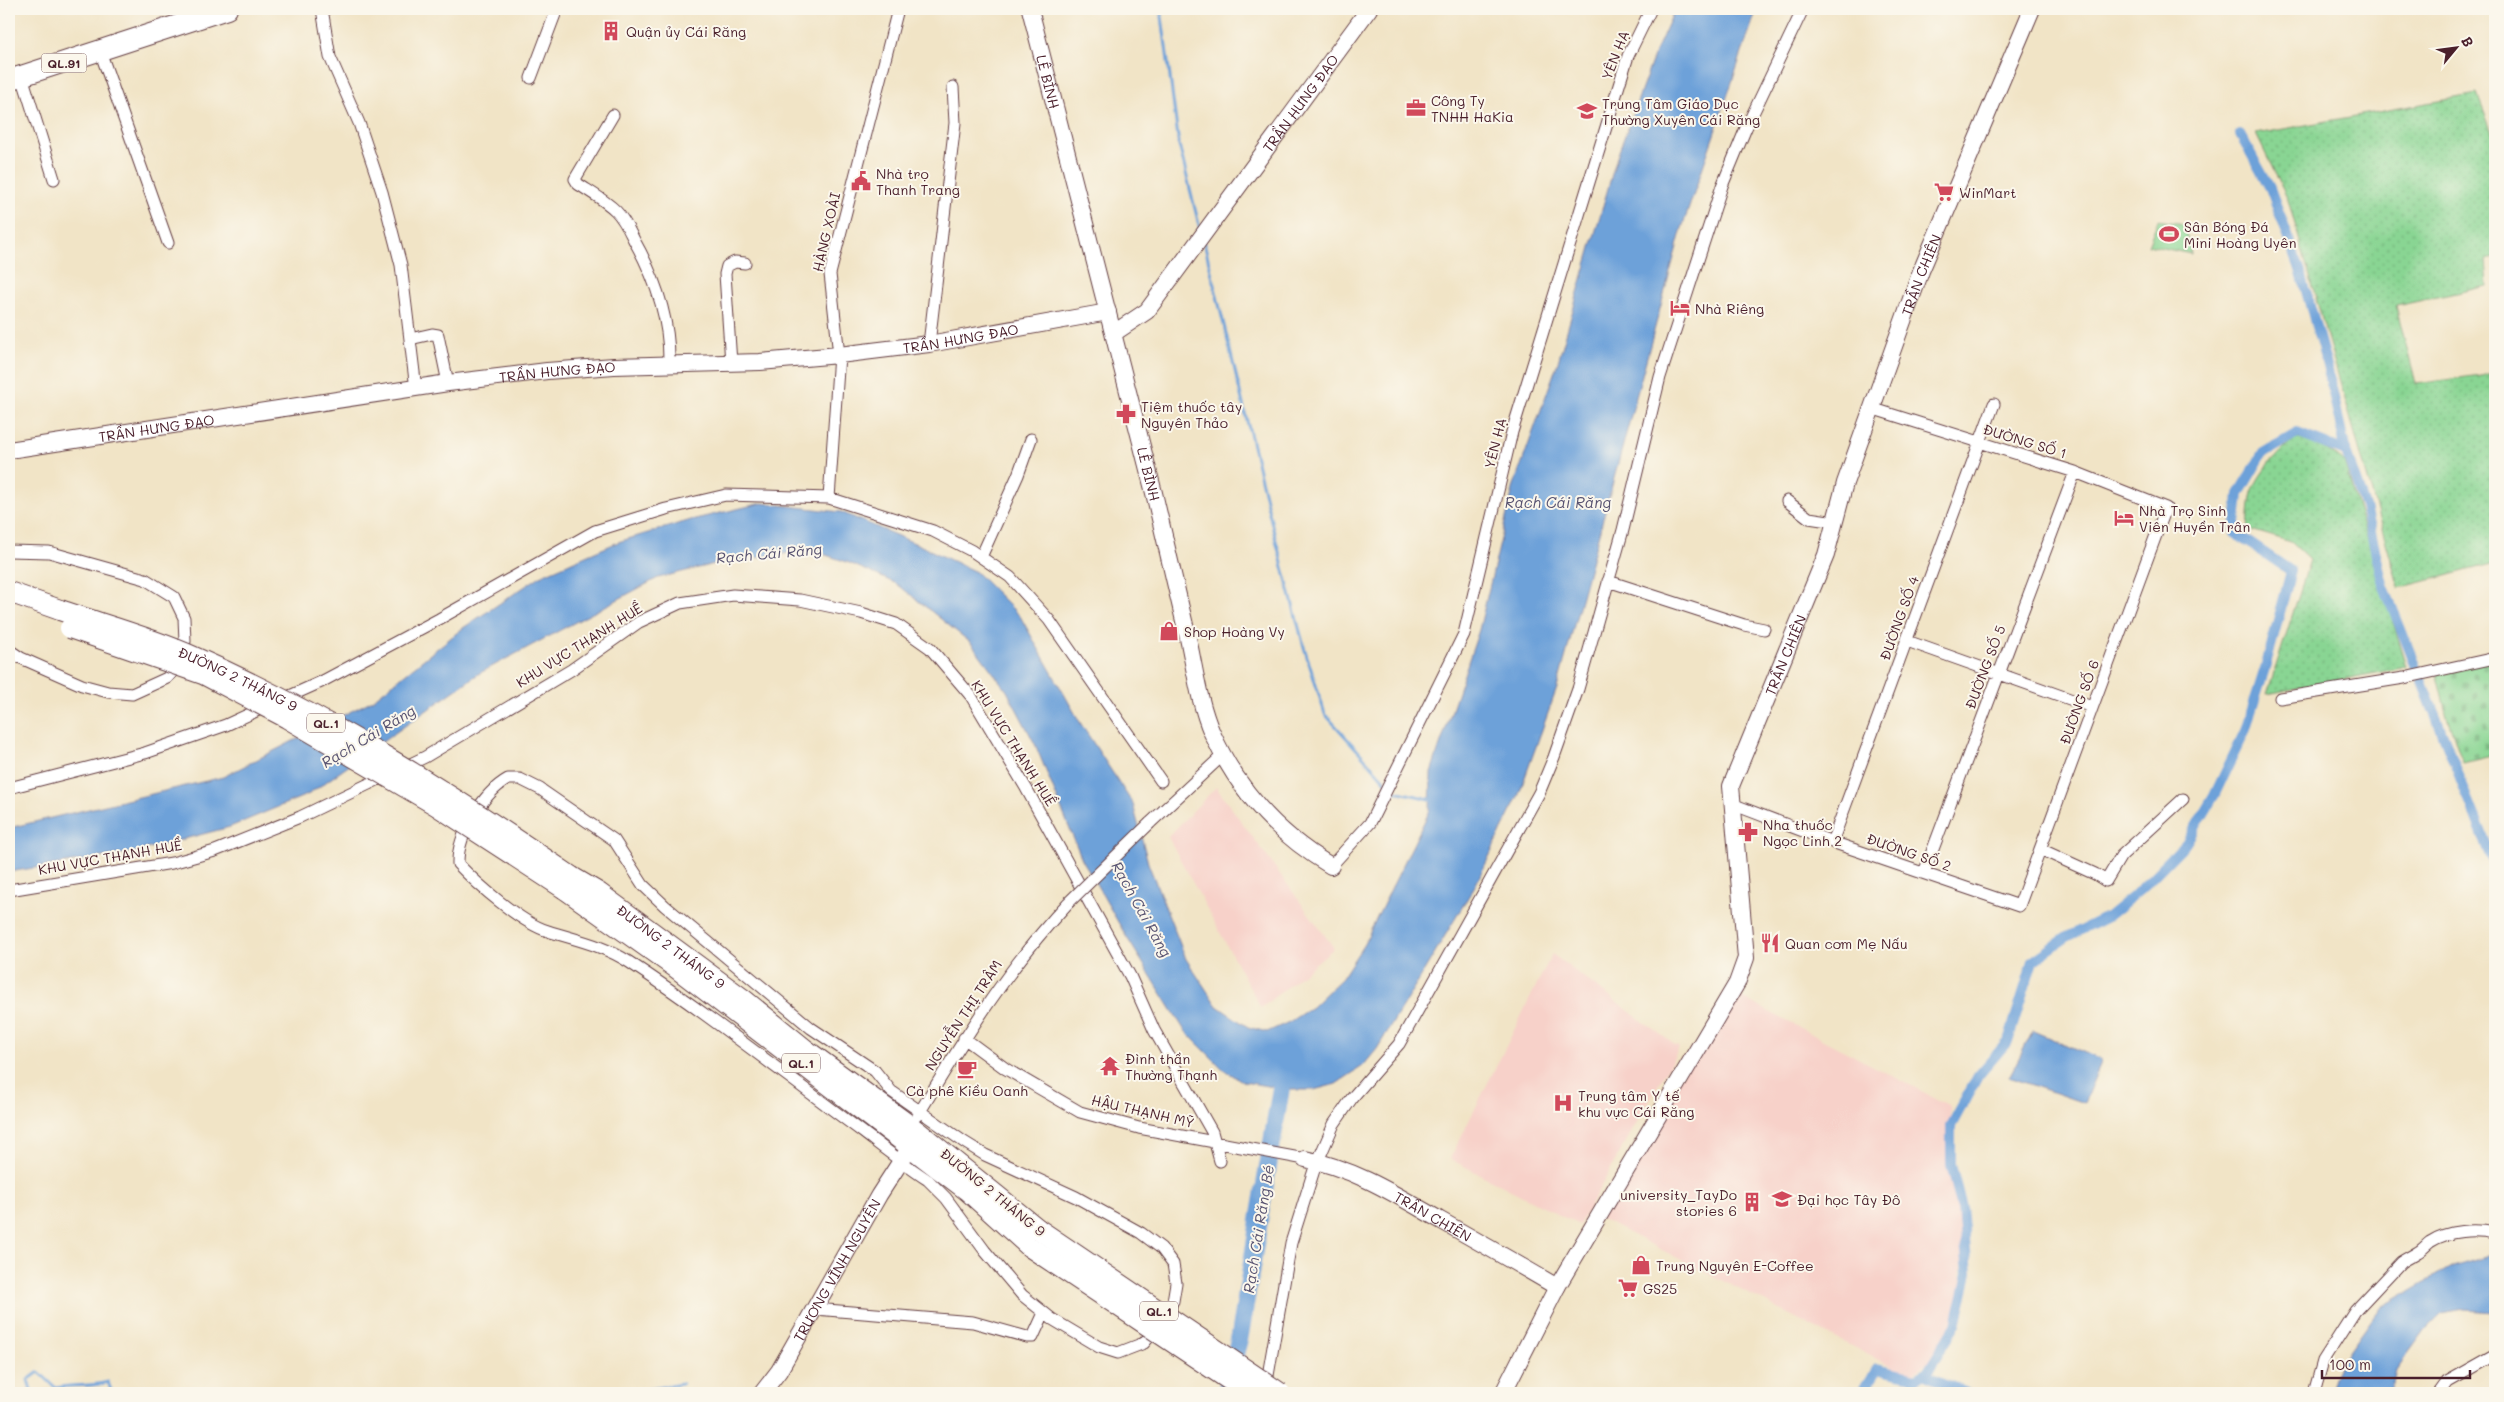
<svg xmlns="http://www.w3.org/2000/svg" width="2504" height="1402" font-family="Mali,sans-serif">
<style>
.built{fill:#f7d1c9}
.grass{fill:url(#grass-dots);stroke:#6a7a5f}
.cemetery{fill:url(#cemetery-stones);stroke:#6a7a5f}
.pitch{fill:#89d593;stroke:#6a7a5f}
.water{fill:#6da1d9;stroke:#5c6082}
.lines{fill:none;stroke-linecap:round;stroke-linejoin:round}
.stream{stroke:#6da1d9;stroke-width:3}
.canal{stroke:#6da1d9;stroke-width:10}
.river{stroke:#6da1d9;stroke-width:18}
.street-casing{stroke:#633d42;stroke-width:13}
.secondary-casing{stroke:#633d42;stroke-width:18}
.highway-casing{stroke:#633d42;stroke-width:22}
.street{stroke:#fff;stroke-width:11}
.secondary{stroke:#fff;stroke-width:16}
.highway{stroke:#fff;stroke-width:20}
.street-bridge-casing{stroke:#633d42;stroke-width:13;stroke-linecap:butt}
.highway-bridge-casing{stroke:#633d42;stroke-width:22;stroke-linecap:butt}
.street-bridge{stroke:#fff;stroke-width:11}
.highway-bridge{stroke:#fff;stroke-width:20}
.labels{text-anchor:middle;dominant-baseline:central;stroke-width:4;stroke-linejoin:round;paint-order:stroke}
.shield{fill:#fbf7ec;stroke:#7f6065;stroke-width:1}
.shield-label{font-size:12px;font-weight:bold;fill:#4a1f2b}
.poi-label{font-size:14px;fill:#4a1f2b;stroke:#fbf7ec;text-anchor:start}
.street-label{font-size:14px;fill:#4a1f2b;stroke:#fbf7ec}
.water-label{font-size:15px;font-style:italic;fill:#585371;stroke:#fbf7ec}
</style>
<defs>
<pattern id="grass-dots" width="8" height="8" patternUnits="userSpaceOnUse" patternTransform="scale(1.25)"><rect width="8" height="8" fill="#89d593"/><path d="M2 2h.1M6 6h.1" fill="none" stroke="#78b67f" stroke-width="1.8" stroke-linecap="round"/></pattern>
<pattern id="cemetery-stones" width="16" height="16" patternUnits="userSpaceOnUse" patternTransform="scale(1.25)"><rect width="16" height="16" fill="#89d593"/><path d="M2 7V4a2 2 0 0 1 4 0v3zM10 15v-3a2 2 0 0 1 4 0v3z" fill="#78b67f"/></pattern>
</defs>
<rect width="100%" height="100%" fill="#fbf7ec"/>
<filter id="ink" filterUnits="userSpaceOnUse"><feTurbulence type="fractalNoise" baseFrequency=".02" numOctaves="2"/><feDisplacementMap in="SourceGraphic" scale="10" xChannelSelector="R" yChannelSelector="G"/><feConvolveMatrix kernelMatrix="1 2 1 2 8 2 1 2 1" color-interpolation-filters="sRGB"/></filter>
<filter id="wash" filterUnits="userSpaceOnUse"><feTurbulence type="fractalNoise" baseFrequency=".0096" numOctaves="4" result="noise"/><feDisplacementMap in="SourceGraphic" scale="20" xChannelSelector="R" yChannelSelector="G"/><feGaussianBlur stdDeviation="1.12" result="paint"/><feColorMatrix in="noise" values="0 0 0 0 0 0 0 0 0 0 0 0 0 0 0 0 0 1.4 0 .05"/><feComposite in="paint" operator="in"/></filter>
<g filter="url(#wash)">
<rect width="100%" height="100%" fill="#f1e4c6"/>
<!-- built -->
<path class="built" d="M1216 787 1334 948 1261 1008 1168 837Z
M1552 954 1679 1048 1579 1225 1450 1159Z
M1731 992 1950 1106 1952 1181 1963 1242 1960 1293 1949 1329 1929 1362 1908 1375 1597 1217Z"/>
<!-- grass -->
<path class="grass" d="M2477 94 2495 140V258L2486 260 2488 286 2396 306 2416 384 2495 373V563L2399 588 2288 200 2256 134Z
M2296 438C2314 444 2330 449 2344 462L2407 667 2267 694 2310 560 2291 542 2248 529C2249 519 2249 507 2251 497 2254 478 2280 449 2296 438Z"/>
<!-- cemetery -->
<path class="cemetery" d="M2495 656V755L2463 763 2447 717 2435 668Z"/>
<!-- pitch -->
<path class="pitch" d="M2158 220 2184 224 2191 254 2148 245Z"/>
<!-- water -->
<path class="water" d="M1675 9H1757L1682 228 1557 688 1519 794 1476 884 1377 1049 1363 1066 1336 1084 1314 1090H1291L1244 1082 1224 1070 1185 1031 1126 936 1082 859 1035 744 1007 691 971 643 897 584 847 562 811 550 718 563 658 578 478 674 309 794 230 827 134 852 9 872V828L223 777 371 701 463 628 542 575 618 542 691 520 762 503 841 512 917 544 976 572 1020 616 1081 724 1133 804 1148 863 1186 959 1217 1006 1248 1027 1267 1032 1289 1022 1312 1007 1342 978 1364 944 1430 810 1431 772 1479 630 1514 485 1558 362 1617 157 1655 53Z
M2033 1031 2102 1060 2084 1103 2009 1077Z
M2495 1253V1312L2464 1310 2441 1314 2426 1329 2396 1370 2391 1393H2329L2338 1367 2380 1308 2453 1266Z"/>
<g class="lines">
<!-- stream -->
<path class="stream" d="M1161 9 1179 145 1200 229
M1204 242 1273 529 1304 647 1325 714 1386 782
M1391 787 1395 791 1434 800
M32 1393 28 1380 39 1372 56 1388C76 1383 89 1388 108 1382L112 1393
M624 1393 682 1384"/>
<!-- canal -->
<path class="canal" d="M2240 134 2270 188 2299 266 2327 366 2346 452 2365 507 2383 584 2495 866
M1923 1374 1967 1393
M1862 1393 1877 1369 1915 1378 1928 1371 1956 1325 1968 1273 1962 1208 1951 1165V1126L1978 1076 2008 1041 2033 961 2067 937 2107 917 2140 890 2186 843 2214 796 2245 731 2266 665 2291 571 2235 533 2239 494 2263 453 2297 433 2346 452"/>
<!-- river -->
<path class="river" d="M1226 1393 1240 1335 1285 1064"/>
</g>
</g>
<g filter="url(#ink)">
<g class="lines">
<defs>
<path id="street" d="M322 9 330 57 359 123 382 192 401 265 416 389
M100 51 168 243
M22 76 54 179
M531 78 557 9
M613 115 575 179 578 184C590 192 605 200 616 211 624 219 629 230 634 240 656 279 670 319 669 364
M410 339 432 334 438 335 448 383
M929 344 955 123 953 87
M731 363 725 274 727 266 735 262 745 263
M829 498 839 355 830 274 898 9
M1787 501 1809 518 1835 522
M9 551 49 552 145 579 174 597 184 618 185 641 182 661 167 678 132 694 108 692 82 685 21 658 9 650
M981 557 1018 475 1031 439
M1608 581 1744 625 1764 629
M1907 641 2092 707
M2280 698 2404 678 2495 658
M281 700 321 682 439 619 595 531 666 509 726 495 829 498 933 531 972 551 1010 577 1049 620 1161 781
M508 779H520L540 789 614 840 643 885 665 906 811 1028 875 1071 891 1091 964 1142 985 1155 1076 1197 1141 1233 1161 1248 1173 1264 1176 1283 1173 1301 1158 1326 1144 1343 1118 1353 1099 1347 1052 1319 1022 1295 985 1251 946 1198 928 1180C905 1165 885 1149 864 1133 786 1076 710 1015 629 962 603 945 576 940 548 931 521 923 477 884 458 864 457 835 483 793 508 779Z
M9 788 145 753 226 725 267 706
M1732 804 1832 842 2019 906 2166 508 2075 472 1874 409
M1150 823 1223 755
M1832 842 1994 404
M2040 849 2095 874 2106 881 2121 856 2183 799
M1331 866 1370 823 1464 634 1512 432 1628 56 1651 9
M1924 873 2075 472
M9 890 172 863 215 851 300 817 425 757 571 670 639 622 680 603 733 595 800 600 861 613 896 624 930 648 971 696 1026 788 1130 976 1154 1030 1212 1132 1220 1161
M964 1038 1006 1069 1080 1112 1139 1128 1305 1159
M918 1115C963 1040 1008 967 1068 903
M815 1309 973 1322 1027 1337H1033L1044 1313
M1266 1387 1291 1243 1314 1170 1334 1124 1352 1098 1399 1044 1539 793 1554 757 1578 689 1623 530 1660 377 1722 186 1746 128 1803 9
M2314 1393 2323 1361 2355 1311 2401 1262C2407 1258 2412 1256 2418 1252 2422 1250 2426 1245 2430 1242 2448 1230 2475 1229 2495 1233
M2439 1393 2447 1382 2495 1355"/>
<g id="secondary">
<path id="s1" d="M1030 9C1071 170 1114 331 1154 493 1165 541 1177 590 1188 638 1195 670 1199 703 1212 733 1238 791 1277 834 1331 866"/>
<path id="s2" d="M1114 333 1147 311 1369 9"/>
<path id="s3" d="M9 450 448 383 547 371 614 366 760 362 839 355 929 344 1108 312"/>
<path id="s4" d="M1305 1159C1354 1168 1398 1196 1440 1220 1479 1242 1518 1264 1557 1287L1737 983 1746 958 1731 786 1826 555 1845 483 1921 271 2032 9"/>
<path id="s5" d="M762 1393 779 1371 879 1195 910 1147"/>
<path d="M1503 1393 1557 1287"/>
</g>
<g id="highway">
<path d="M9 80 227 9"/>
<path d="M9 592 60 610"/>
<path id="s6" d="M572 877 599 893 743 999 806 1050 917 1131 1038 1229"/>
<path d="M565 889 675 967 883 1126 968 1191 1030 1247"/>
</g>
</defs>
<!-- street casing -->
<use href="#street" class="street-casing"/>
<!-- secondary casing -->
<use href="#secondary" class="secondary-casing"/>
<!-- highway casing -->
<use href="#highway" class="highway-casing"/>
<!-- street -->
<use href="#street" class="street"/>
<!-- secondary -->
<use href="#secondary" class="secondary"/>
<!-- highway -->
<use href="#highway" class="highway"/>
<defs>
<path id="street-bridge" d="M1068 903 1150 823"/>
<g id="highway-bridge">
<path id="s7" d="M60 610C104 625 150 637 192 656 327 715 451 794 572 877"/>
<path d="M70 628 203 674 287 718 436 805 565 889"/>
<path d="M1038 1229 1280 1393"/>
<path d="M1030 1247 1249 1393"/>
</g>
</defs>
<!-- street-bridge casing -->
<use href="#street-bridge" class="street-bridge-casing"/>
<!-- highway-bridge casing -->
<use href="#highway-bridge" class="highway-bridge-casing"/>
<!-- street-bridge -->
<use href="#street-bridge" class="street-bridge"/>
<!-- highway-bridge -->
<use href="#highway-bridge" class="highway-bridge"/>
</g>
</g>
<!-- icons -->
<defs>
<symbol id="building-bare" viewBox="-9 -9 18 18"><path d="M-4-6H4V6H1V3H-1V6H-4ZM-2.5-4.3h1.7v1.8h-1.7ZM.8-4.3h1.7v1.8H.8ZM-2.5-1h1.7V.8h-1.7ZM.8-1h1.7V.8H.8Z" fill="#d1495b" stroke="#fbf7ec" stroke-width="2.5" paint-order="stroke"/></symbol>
<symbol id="office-bare" viewBox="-9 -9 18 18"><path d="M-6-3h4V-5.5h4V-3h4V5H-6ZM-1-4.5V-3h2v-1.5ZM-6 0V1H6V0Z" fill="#d1495b" stroke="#fbf7ec" stroke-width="2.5" paint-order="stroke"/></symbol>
<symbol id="university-bare" viewBox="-9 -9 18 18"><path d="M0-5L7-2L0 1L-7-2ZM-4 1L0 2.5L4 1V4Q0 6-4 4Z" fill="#d1495b" stroke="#fbf7ec" stroke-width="2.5" paint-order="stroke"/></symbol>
<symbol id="civic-bare" viewBox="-9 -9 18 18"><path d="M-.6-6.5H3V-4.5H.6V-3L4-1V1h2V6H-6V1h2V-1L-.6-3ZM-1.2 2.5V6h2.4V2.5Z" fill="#d1495b" stroke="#fbf7ec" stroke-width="2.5" paint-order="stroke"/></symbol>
<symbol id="supermarket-bare" viewBox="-9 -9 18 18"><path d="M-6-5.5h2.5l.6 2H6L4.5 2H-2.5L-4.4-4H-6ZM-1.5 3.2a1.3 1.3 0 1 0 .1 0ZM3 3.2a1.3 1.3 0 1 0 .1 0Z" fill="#d1495b" stroke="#fbf7ec" stroke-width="2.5" paint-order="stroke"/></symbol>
<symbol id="stadium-bare" viewBox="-9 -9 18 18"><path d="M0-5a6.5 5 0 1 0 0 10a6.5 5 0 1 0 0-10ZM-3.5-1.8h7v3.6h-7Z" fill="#d1495b" stroke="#fbf7ec" stroke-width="2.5" paint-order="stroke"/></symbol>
<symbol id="hotel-bare" viewBox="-9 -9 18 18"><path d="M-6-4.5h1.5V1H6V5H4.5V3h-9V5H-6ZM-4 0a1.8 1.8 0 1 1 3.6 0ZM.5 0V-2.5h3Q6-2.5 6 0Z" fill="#d1495b" stroke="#fbf7ec" stroke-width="2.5" paint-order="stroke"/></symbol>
<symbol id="pharmacy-bare" viewBox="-9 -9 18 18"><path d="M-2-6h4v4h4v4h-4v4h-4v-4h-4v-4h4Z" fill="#d1495b" stroke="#fbf7ec" stroke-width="2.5" paint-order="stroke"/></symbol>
<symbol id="shop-bare" viewBox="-9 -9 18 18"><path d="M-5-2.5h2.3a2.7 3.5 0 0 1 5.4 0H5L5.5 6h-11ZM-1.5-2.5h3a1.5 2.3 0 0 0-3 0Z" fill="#d1495b" stroke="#fbf7ec" stroke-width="2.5" paint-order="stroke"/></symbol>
<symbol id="restaurant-bare" viewBox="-9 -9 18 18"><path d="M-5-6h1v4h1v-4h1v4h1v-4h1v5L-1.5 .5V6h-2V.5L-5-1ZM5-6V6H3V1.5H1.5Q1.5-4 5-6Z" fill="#d1495b" stroke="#fbf7ec" stroke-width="2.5" paint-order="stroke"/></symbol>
<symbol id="temple-bare" viewBox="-9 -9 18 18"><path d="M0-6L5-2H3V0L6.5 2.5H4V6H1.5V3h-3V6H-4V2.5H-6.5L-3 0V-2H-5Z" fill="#d1495b" stroke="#fbf7ec" stroke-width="2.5" paint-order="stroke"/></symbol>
<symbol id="cafe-bare" viewBox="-9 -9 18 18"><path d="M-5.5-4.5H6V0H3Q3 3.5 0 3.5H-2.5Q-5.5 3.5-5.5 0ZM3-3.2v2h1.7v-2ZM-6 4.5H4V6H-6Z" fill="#d1495b" stroke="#fbf7ec" stroke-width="2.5" paint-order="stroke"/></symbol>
<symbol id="hospital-bare" viewBox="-9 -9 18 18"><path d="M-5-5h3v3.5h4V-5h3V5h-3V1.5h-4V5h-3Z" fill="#d1495b" stroke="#fbf7ec" stroke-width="2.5" paint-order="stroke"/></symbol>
</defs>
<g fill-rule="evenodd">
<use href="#building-bare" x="597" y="17" width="28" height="28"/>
<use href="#office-bare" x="1402" y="94" width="28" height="28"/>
<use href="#university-bare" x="1573" y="97" width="28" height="28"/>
<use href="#civic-bare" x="847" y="167" width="28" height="28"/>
<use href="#supermarket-bare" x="1930" y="178" width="28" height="28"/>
<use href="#stadium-bare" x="2155" y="220" width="28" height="28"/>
<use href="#hotel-bare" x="1666" y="294" width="28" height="28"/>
<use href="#pharmacy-bare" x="1112" y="400" width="28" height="28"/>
<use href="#hotel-bare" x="2110" y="504" width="28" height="28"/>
<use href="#shop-bare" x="1155" y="617" width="28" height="28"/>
<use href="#pharmacy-bare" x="1734" y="818" width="28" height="28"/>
<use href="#restaurant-bare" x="1756" y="929" width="28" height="28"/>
<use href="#temple-bare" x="1096" y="1052" width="28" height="28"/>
<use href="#cafe-bare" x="953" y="1055" width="28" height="28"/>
<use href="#hospital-bare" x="1549" y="1089" width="28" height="28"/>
<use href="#university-bare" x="1768" y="1185" width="28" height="28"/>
<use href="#building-bare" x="1738" y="1188" width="28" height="28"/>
<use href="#shop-bare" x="1627" y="1251" width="28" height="28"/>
<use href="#supermarket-bare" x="1614" y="1274" width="28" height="28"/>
</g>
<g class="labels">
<!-- shield labels -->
<g class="shield">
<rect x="41.5" y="53.5" width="45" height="19" rx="4"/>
<rect x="307" y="713.5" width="38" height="19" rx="4"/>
<rect x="782" y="1053.5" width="38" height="19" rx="4"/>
<rect x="1140" y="1301.5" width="38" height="19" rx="4"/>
</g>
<g class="shield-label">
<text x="64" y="63">QL.91</text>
<text x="326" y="723">QL.1</text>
<text x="801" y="1063">QL.1</text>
<text x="1159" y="1311">QL.1</text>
</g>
<!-- poi labels -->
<g class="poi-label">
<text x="626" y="31">Quận ủy Cái Răng</text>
<text x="1431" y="100">Công Ty<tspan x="1431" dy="16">TNHH HaKia</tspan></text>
<text x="1602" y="103">Trung Tâm Giáo Dục<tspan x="1602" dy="16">Thường Xuyên Cái Răng</tspan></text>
<text x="876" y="173">Nhà trọ<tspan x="876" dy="16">Thanh Trang</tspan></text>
<text x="1959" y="192">WinMart</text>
<text x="2184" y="226">Sân Bóng Đá<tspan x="2184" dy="16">Mini Hoàng Uyên</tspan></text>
<text x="1695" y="308">Nhà Riêng</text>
<text x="1141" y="406">Tiệm thuốc tây<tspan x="1141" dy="16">Nguyên Thảo</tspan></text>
<text x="2139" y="510">Nhà Trọ Sinh<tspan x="2139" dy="16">Viên Huyền Trân</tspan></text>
<text x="1184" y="631">Shop Hoàng Vy</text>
<text x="1763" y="824">Nha thuốc<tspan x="1763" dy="16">Ngọc Linh 2</tspan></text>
<text x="1785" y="943">Quan cơm Mẹ Nấu</text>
<text x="1125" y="1058">Đình thần<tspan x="1125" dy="16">Thường Thạnh</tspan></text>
<text x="967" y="1090" text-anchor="middle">Cà phê Kiều Oanh</text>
<text x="1578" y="1095">Trung tâm Y tế<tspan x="1578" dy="16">khu vực Cái Răng</tspan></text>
<text x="1737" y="1194" text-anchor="end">university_TayDo<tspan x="1737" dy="16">stories 6</tspan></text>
<text x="1797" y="1199">Đại học Tây Đô</text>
<text x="1656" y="1265">Trung Nguyên E-Coffee</text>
<text x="1643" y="1288">GS25</text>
</g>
<!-- street labels -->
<g class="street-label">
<text transform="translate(1615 55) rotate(-69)">YÊN HẠ</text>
<text stroke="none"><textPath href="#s1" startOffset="75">LÊ BÌNH</textPath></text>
<text stroke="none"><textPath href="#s2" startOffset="298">TRẦN HƯNG ĐẠO</textPath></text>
<text transform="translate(826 232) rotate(-77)">HÀNG XOÀI</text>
<text stroke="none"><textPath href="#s4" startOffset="1382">TRẦN CHIÊN</textPath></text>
<text stroke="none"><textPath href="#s3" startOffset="959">TRẦN HƯNG ĐẠO</textPath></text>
<text stroke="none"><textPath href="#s3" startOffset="554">TRẦN HƯNG ĐẠO</textPath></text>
<text stroke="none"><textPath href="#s3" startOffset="149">TRẦN HƯNG ĐẠO</textPath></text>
<text transform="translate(2025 441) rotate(17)">ĐƯỜNG SỐ 1</text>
<text transform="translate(1495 443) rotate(-76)">YÊN HẠ</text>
<text stroke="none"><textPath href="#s1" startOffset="480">LÊ BÌNH</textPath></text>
<text transform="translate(1899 618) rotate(-70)">ĐƯỜNG SỐ 4</text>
<text transform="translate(579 645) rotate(-32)">KHU VỰC THẠNH HUỀ</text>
<text stroke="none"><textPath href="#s4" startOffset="978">TRẦN CHIÊN</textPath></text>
<text transform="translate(1985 667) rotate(-69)">ĐƯỜNG SỐ 5</text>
<text stroke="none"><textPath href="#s7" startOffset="191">ĐƯỜNG 2 THÁNG 9</textPath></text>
<text transform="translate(2079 702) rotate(-70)">ĐƯỜNG SỐ 6</text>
<text transform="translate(1014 743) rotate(58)">KHU VỰC THẠNH HUỀ</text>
<text transform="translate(1909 852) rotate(19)">ĐƯỜNG SỐ 2</text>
<text transform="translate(110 857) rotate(-10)">KHU VỰC THẠNH HUỀ</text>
<text stroke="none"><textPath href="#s6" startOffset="121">ĐƯỜNG 2 THÁNG 9</textPath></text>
<text transform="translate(963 1015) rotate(-57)">NGUYỄN THỊ TRÂM</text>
<text transform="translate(1143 1111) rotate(13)">HẬU THẠNH MỸ</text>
<text transform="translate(993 1192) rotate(39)">ĐƯỜNG 2 THÁNG 9</text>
<text stroke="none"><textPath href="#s4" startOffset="141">TRẦN CHIÊN</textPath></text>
<text stroke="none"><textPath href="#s5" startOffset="144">TRƯƠNG VĨNH NGUYÊN</textPath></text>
</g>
<!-- water labels -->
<g class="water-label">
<text x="1558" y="502">Rạch Cái Răng</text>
<text transform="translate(769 553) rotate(-5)">Rạch Cái Răng</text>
<text transform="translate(368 736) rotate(-31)">Rạch Cái Răng</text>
<text transform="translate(1142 909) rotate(61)">Rạch Cái Răng</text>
<text transform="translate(1258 1229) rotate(-81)">Rạch Cái Răng Bé</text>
</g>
</g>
<!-- margin -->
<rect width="2504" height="1402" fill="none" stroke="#fbf7ec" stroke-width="30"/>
<!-- north arrow -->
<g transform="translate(2456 48) rotate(61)" stroke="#fbf7ec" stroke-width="4" paint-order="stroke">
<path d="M0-4L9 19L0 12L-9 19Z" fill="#4a1f2b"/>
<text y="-8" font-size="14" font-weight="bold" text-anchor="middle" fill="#4a1f2b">B</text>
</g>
<!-- scale -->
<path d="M2322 1370v8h148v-8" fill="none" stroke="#4a1f2b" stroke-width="2.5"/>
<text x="2329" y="1370" font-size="15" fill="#4a1f2b" stroke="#fbf7ec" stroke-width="4" paint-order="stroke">100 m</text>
</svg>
